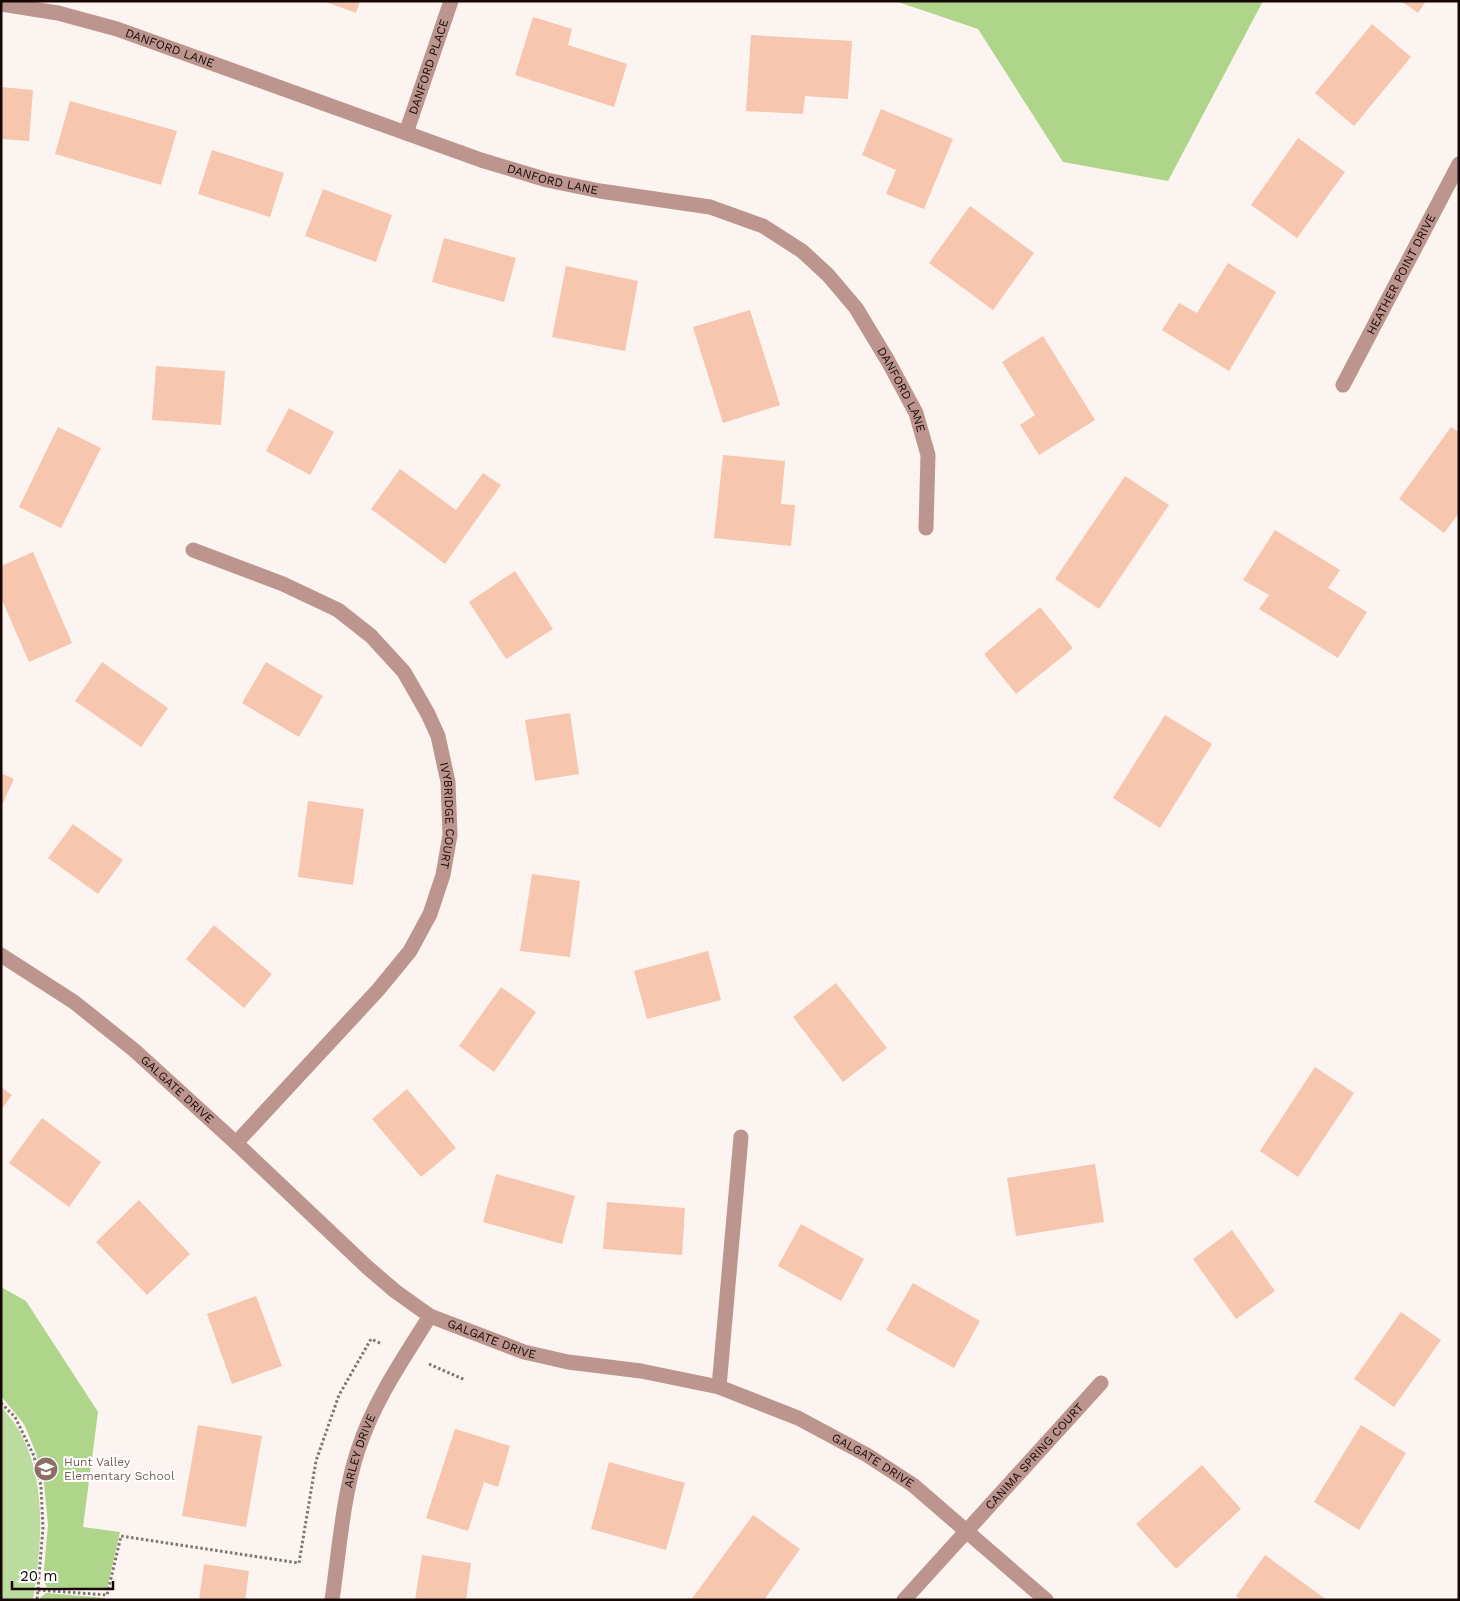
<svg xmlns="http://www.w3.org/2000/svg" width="1460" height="1601" font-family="'Work Sans',sans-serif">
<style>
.green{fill:#bcdb9f}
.forest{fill:#afd58b}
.building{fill:#f6c6ae}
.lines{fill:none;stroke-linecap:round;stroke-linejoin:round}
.path{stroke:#7f7471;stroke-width:3;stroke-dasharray:2.5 2.5;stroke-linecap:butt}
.street{stroke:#bb958e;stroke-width:15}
.labels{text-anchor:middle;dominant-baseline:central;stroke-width:4;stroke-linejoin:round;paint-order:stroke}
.street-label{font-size:12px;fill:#160905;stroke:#fff}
.education-label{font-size:12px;fill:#785e54;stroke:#fff;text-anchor:start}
</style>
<rect width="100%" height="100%" fill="#fcf4f1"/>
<!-- green -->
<path class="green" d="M1 1406C6 1413 13 1420 17 1427 48 1479 42 1543 33 1600H1Z"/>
<!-- forest -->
<path class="forest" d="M895 1H1263L1168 181 1063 162 978 29Z
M1 1287 26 1301 98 1412 83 1527 120 1532 107 1589 47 1587 43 1580 48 1525 44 1484 36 1453 24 1424 1 1396Z
M46 1593 105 1598V1600H40V1598Z"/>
<!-- building -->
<path class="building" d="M323 1H360L356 13Z
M1401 1H1426L1418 13Z
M533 17 572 29 568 45 627 64 614 107 515 75Z
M1372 24 1411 57 1354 126 1315 93Z
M751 35 852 41 848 99 805 96 803 114 746 111Z
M1 87 33 90 29 141 1 139Z
M70 101 177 131 161 185 55 154Z
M881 109 953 139 924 209 886 194 896 170 862 155Z
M1298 138 1345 172 1297 238 1251 205Z
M212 150 284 173 270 217 198 194Z
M323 189 392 215 376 262 305 236Z
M970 206 1034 253 993 310 929 263Z
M444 238 516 258 504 302 432 282Z
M1228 263 1276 292 1229 371 1162 330 1179 303 1197 313Z
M566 266 638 281 625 351 552 337Z
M750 310 780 405 723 423 693 327Z
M1043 336 1095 420 1039 455 1020 425 1035 415 1002 362Z
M156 366 225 371 221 425 152 420Z
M289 408 334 432 310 475 266 451Z
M58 427 101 448 61 528 19 507Z
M1451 427 1459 432V513L1444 533 1399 499Z
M723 455 785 461 781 504 795 505 791 546 714 538Z
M400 469 456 510 483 473 501 485 445 564 371 509Z
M1125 476 1169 505 1099 609 1055 579Z
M1275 530 1340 570 1328 588 1367 612 1338 658 1259 609 1269 595 1243 580Z
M33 552 72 643 29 662 1 598V566Z
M515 571 553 629 506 659 469 602Z
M1040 607 1073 648 1016 694 984 654Z
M102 662 168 708 141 747 75 701Z
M266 662 323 696 299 737 242 703Z
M570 713 579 774 535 781 525 720Z
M1165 715 1212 744 1160 828 1113 798Z
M1 773 14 779 1 807Z
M308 801 364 809 353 885 298 877Z
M73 824 123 860 98 894 48 858Z
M532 874 580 881 570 957 520 951Z
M214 925 272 974 244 1008 186 959Z
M708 951 721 1000 647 1019 634 971Z
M836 983 887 1048 843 1082 793 1017Z
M501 987 536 1012 494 1072 459 1046Z
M1315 1067 1354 1093 1298 1177 1260 1151Z
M1 1087 12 1095 1 1110Z
M407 1089 456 1148 421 1177 372 1119Z
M42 1118 101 1162 69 1207 9 1163Z
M1095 1164 1104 1222 1016 1236 1007 1178Z
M496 1174 575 1196 562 1244 483 1222Z
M139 1200 190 1254 147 1295 96 1242Z
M607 1202 685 1208 682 1255 603 1249Z
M801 1224 864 1259 841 1301 778 1266Z
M1232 1230 1275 1291 1236 1319 1193 1259Z
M913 1283 980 1321 954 1368 886 1330Z
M256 1296 282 1366 232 1384 207 1314Z
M1401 1312 1441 1340 1394 1407 1354 1379Z
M198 1425 262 1436 246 1527 182 1516Z
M1361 1425 1406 1453 1359 1530 1314 1502Z
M455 1429 510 1446 498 1487 484 1482 468 1531 426 1518Z
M609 1462 685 1483 666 1550 591 1529Z
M1202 1465 1241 1509 1176 1569 1136 1524Z
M753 1515 800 1549 764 1600H691Z
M422 1555 471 1563 466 1600H415Z
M1265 1555 1327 1600H1241L1236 1596Z
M204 1564 249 1571 245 1600H199Z"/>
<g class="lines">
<!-- path -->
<path class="path" d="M429 1364 465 1380
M1 1403 15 1417 34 1456 41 1486 43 1528 37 1600
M38 1590 107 1595 121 1536 299 1563 316 1461 339 1395 371 1339 382 1344"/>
<!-- street -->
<g class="street">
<path id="s1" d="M1 4 58 13 117 29 481 160 547 180 600 191 710 207 763 226 802 251 828 275 856 308 888 361 916 413 928 455 926 528"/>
<path id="s2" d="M406 133 451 1"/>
<path id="s3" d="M1343 385 1459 164"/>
<path id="s4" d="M193 550 283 584 338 610 371 636 404 672 428 714 438 736 448 782 450 835 443 875 430 914 410 951 378 990 236 1143"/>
<path id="s5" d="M1 955 74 1002 134 1050 236 1143 367 1267 395 1291 430 1316 524 1352 568 1362 641 1371 719 1387 798 1418 867 1455 913 1485 1046 1600"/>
<path d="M719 1387 741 1137"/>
<path id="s6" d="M332 1600C339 1552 343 1495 358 1450 374 1401 403 1359 430 1316"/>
<path id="s7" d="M904 1600 1101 1383"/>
</g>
</g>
<!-- icons -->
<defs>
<symbol id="school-disc" viewBox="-11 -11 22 22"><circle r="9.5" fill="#8d6e63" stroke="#fff"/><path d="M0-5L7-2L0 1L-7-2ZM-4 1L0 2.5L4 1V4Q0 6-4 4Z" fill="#fff"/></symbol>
</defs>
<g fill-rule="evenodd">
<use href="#school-disc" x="32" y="1455" width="28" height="28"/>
</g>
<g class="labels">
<!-- street labels -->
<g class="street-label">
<text stroke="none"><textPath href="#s1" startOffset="175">DANFORD LANE</textPath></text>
<text stroke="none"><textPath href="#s2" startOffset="70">DANFORD PLACE</textPath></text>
<text stroke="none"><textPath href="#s1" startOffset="580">DANFORD LANE</textPath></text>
<text stroke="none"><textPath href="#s3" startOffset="125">HEATHER POINT DRIVE</textPath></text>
<text stroke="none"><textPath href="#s1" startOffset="1015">DANFORD LANE</textPath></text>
<text stroke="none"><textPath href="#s4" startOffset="401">IVYBRIDGE COURT</textPath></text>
<text stroke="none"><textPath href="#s5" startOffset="222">GALGATE DRIVE</textPath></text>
<text stroke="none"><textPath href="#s5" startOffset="628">GALGATE DRIVE</textPath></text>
<text stroke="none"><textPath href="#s6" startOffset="152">ARLEY DRIVE</textPath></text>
<text stroke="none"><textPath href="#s7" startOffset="194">CANIMA SPRING COURT</textPath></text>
<text stroke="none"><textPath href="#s5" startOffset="1032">GALGATE DRIVE</textPath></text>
</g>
<!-- education labels -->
<g class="education-label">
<text x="64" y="1462">Hunt Valley<tspan x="64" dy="14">Elementary School</tspan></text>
</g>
</g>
<!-- border -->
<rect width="1460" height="1601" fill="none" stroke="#160905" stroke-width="5"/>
<!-- scale -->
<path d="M12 1581v8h101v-8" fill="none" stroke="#160905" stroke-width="2.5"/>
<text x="20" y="1581" font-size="15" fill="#160905" stroke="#ffffff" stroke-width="4" paint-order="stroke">20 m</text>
</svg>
